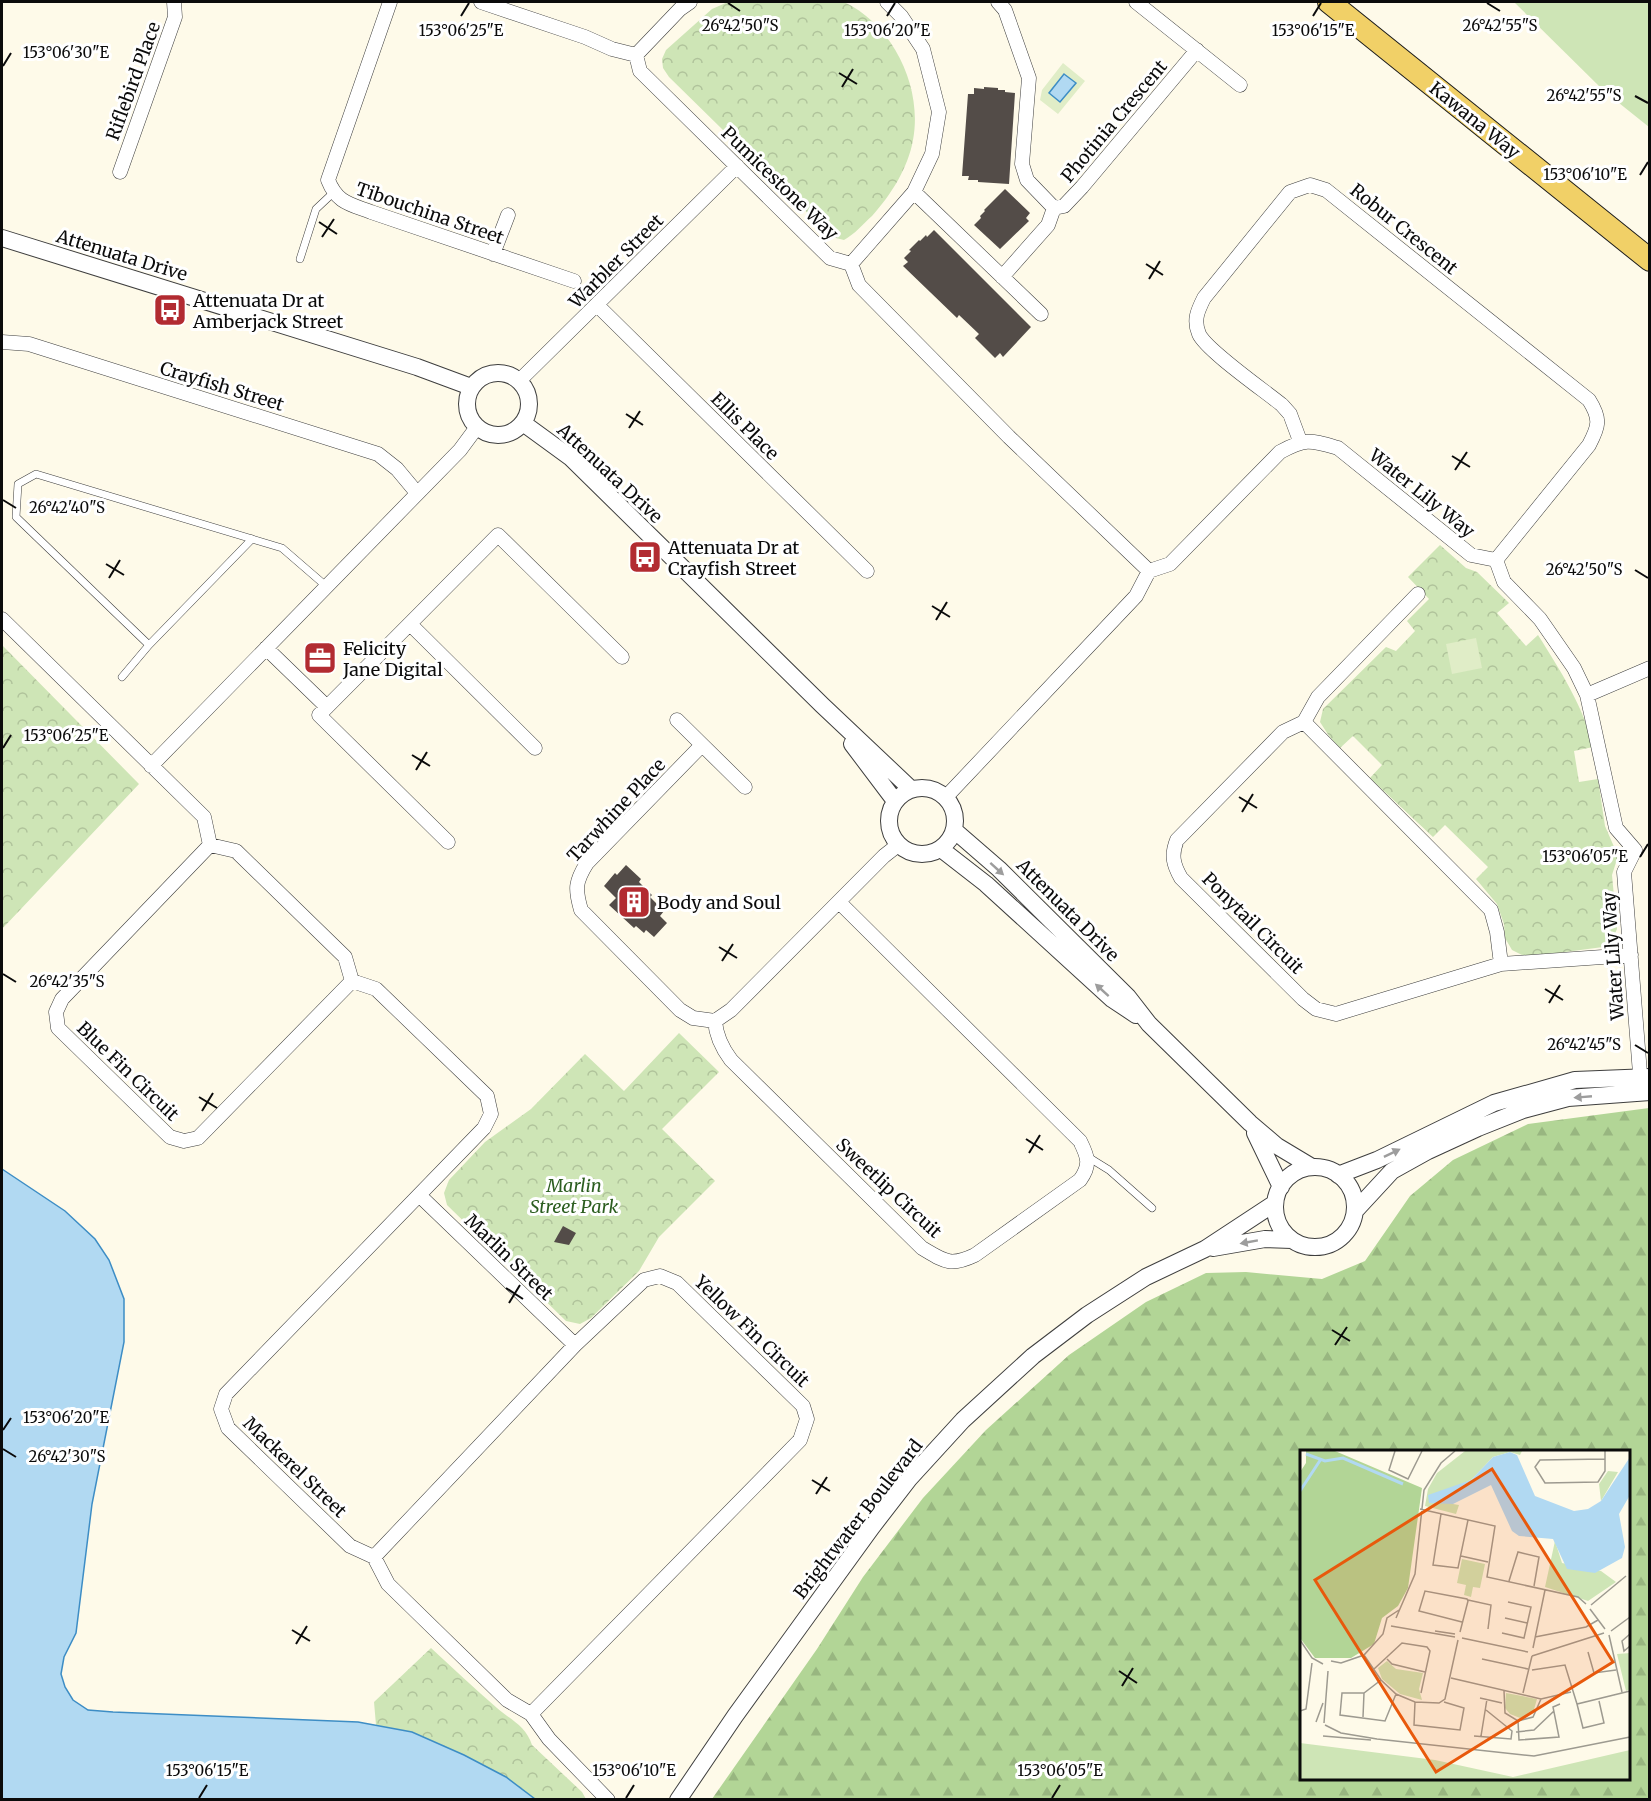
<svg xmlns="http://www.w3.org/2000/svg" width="1651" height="1801" font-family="Merriweather,serif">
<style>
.grass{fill:#cee5b6}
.forest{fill:url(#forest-firs);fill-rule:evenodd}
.park{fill:url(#park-crowns)}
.pitch{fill:#e0edc7}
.water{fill:#b1d9f2;stroke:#3d8dc5;stroke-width:1.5}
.building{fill:#534c48}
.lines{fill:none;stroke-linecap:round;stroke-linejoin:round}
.service-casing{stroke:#3e3e3e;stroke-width:8}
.minor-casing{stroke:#3e3e3e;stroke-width:15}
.tertiary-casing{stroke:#3e3e3e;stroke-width:18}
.primary-casing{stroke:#1c1c1c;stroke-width:24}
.service{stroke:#fff;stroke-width:7}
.minor{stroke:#fff;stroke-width:14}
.tertiary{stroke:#fff;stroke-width:16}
.primary{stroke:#f1d067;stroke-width:22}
.oneway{fill:#9d9d9d}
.ticks{fill:none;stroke:#0b0b0b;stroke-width:2}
.labels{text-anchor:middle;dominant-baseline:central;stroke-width:6;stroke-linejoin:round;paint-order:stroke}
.street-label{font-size:18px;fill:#0b0b0b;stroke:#fff}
.poi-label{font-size:18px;fill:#0b0b0b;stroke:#fff;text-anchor:start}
.park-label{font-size:18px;font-style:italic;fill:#2c5e20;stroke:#fff}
.inset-river{fill:none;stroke:#b1d9f2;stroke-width:3}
.inset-road{fill:none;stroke:#9d9a90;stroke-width:1.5}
.view{fill:#e8590c;fill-opacity:0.15;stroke:#e8590c;stroke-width:3}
.inset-edge{fill:none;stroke:#0b0b0b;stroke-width:3}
.ticks-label{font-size:15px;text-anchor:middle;fill:#0b0b0b;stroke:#fff;stroke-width:6;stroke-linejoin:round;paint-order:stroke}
</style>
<defs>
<pattern id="forest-firs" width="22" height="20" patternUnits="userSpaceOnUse" patternTransform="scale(1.5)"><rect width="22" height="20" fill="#b2d596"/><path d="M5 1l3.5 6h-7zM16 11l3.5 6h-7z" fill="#98b680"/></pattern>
<pattern id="park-crowns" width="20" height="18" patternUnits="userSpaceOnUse" patternTransform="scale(1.5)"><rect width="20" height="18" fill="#cee5b6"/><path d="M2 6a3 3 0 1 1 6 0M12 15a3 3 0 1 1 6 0" fill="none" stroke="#b0c39b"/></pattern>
</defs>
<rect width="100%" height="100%" fill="#fefae9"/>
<!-- grass -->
<path class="grass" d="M1514 2H1649V127L1604 91Z"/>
<!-- forest -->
<path class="forest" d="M1649 1108V1799H712L817 1649 863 1577 923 1498 986 1430 1069 1355 1146 1302 1206 1273 1246 1272 1322 1279 1365 1261 1410 1196 1453 1160 1528 1124ZM1302 1452H1628V1778H1302Z"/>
<!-- park -->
<path class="park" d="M728 2H844C893 25 923 87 913 140 908 168 891 195 872 216 863 224 855 234 844 240L832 237 669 77 663 68 662 59 666 50 712 9Z
M1440 545 1466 568 1477 572 1509 603 1497 613 1526 646 1538 635C1560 670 1584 707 1593 747L1574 751 1579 782 1598 779 1605 826 1618 856 1612 875 1617 929 1613 938 1603 947 1535 956H1524L1512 950 1505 938 1504 924 1497 904 1476 879 1488 867 1445 825 1433 837 1370 778 1382 765 1353 736 1340 748 1329 736 1320 722 1323 709 1386 647 1396 651 1415 631 1407 621 1429 599 1408 577Z
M2 645 139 784 2 929Z
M679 1033 719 1072 662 1129 715 1181 659 1237 639 1271 591 1318 580 1324 566 1321 447 1205 444 1193 449 1180 485 1142 531 1109 585 1054 624 1091Z
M431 1648C453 1668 475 1689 497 1708 511 1720 526 1726 532 1745L582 1792 586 1799H535L506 1777 464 1755 412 1732 376 1725 374 1702Z"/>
<!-- pitch -->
<path class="pitch" d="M1063 63 1085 81 1058 114 1040 100 1042 90Z
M1476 638 1482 668 1452 674 1446 644Z"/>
<!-- water -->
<path class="water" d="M1064 74 1076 83 1060 102 1049 93Z
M2 1169 65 1211 95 1239 109 1260 124 1299V1342L92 1504 76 1633 64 1657 61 1674 65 1687 73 1700 88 1710 113 1712 358 1722 412 1732 464 1755 506 1777 535 1799H2Z"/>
<!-- building -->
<path class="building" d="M984 87 998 88V90H1005V92L1015 93 1009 184 978 182V180H968L969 176H962L968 94H974V88L984 89Z
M1005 189 1030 213 1026 218 1029 221 1000 249 974 225 981 218 980 216 985 211 984 210Z
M934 230 1031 327 1003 357 1000 353 995 358 975 338 979 334 959 315 957 318 903 266 908 262 904 258 911 251 909 250 919 240 920 241 926 235 927 237Z
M626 865 641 879 639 882 652 895 650 897 664 911 660 916 667 923 654 937 646 930 644 933 636 926 634 928 609 905 616 898 604 886 615 873 617 875Z
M563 1226 576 1233 569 1245 554 1242Z"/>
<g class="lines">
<defs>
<path id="service" d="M300 259 316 209 333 193
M149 645 16 517 18 484 36 474 282 548 326 586
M122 677 149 645 252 539
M1088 1157 1109 1170 1152 1208"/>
<path id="minor" d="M390 2 328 180C337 203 350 204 371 212L574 281
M481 2 585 37 612 49 636 55 640 71 830 258 851 264 859 285 1009 437 1149 571
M998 2 1005 10 1029 78 1022 164 1027 180 1054 208
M1136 2 1240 85
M636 55 680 9 690 2
M120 172 175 17 174 2
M914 192 1041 314
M493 254 508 215
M851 264 914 192 932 154 939 112 923 49 901 16 887 2
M1002 277 1048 225 1054 208 1064 206 1082 187 1197 50
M597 305 867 571
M2 342 29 344 378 454 397 469 417 493
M520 380 737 166
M1300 441 1290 414 1282 405C1265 391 1206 350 1199 334 1193 320 1198 310 1204 298L1290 192 1310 185 1326 190 1589 400C1601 419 1599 426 1589 445L1496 560
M1418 594 1318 697 1304 722 1283 732 1177 840C1171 855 1173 864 1181 878L1303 999 1316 1009 1336 1014 1501 964 1631 955
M2 619 204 817 210 845 236 851 345 957 352 981 376 989 487 1096 491 1114 484 1128 226 1394 221 1409 228 1428 350 1546 374 1557 388 1584 507 1700 531 1714 549 1739 608 1800
M410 624 535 748
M266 648 327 707
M1587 695 1650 668
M677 720 745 787
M1304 722 1491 910 1497 932 1501 964
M702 745 587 863C575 882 575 889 581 910L680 1010 693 1018 715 1021
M151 766 460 450 477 427
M945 798 1136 596 1149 571 1170 564 1280 452C1306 438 1310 440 1338 448L1471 555 1496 560 1504 582 1540 619 1574 668 1587 695 1616 828 1635 850 1624 872 1641 1086
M448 842 319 715 498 535 622 657
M210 845 62 999 56 1012 58 1028 170 1137 184 1141 198 1138 352 981
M839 902 1080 1141C1088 1157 1091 1165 1080 1180L975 1255C950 1267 944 1261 922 1248L731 1060C722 1048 716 1036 715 1021L731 1010 884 856 898 845
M419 1195 575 1345
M374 1557 575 1345 644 1280 660 1276 677 1283 803 1406 807 1419 800 1440 531 1714"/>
<path id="tertiary" d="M2 238 417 367 471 387
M467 404a31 31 0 1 1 62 0a31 31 0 1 1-62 0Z
M523 423 571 458 822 705 911 789
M852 744 895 801
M889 821a33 33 0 1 1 66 0a33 33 0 1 1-66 0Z
M954 830 999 869 1128 997 1149 1024 1250 1123 1277 1146 1312 1167
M941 849 986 884 1112 999 1136 1015
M1255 1133 1281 1187
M1275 1207a40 40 0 1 1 80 0a40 40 0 1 1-80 0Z
M1338 1175 1377 1160 1494 1103 1575 1080 1650 1077
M1355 1211 1392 1171 1428 1151 1478 1128 1523 1110 1568 1098 1650 1092
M1213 1248 1265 1239 1292 1240
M678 1800 735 1716 872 1527 909 1479 963 1420 1033 1356 1087 1315 1146 1277 1205 1249 1275 1203"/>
<path id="primary" d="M1329 2 1650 260"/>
</defs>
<!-- service casing -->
<use href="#service" class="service-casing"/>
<!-- minor casing -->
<use href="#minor" class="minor-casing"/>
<!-- tertiary casing -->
<use href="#tertiary" class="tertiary-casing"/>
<!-- primary casing -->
<use href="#primary" class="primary-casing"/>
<!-- service -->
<use href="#service" class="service"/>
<!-- minor -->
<use href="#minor" class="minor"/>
<!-- tertiary -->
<use href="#tertiary" class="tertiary"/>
<!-- primary -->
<use href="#primary" class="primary"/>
</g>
<!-- one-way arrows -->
<defs><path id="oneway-solid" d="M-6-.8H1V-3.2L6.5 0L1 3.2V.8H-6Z" transform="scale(1.5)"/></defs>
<g class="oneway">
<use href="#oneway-solid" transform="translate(997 869) rotate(42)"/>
<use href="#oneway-solid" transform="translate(1102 990) rotate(-138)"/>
<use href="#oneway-solid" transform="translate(1583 1097) rotate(175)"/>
<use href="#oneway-solid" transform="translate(1392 1153) rotate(-26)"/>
<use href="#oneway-solid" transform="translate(1249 1242) rotate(170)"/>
</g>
<!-- ticks -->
<path class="ticks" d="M728 3 740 11M1487 3 1500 11M461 16 469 3M887 16 895 3M1313 16 1321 3M3 66 11 53M839 73 857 84M842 87 853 69M1635 96 1648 103M1640 175 1648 162M319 222 337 234M322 237 334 219M1146 264 1163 275M1149 279 1160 261M626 414 643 425M629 428 640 411M1452 456 1470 467M1455 470 1467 452M3 500 16 508M106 564 124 575M1635 570 1648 578M109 578 120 560M932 606 950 617M936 620 947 602M3 748 11 735M412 755 430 766M416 770 427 752M1239 797 1257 808M1242 812 1253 794M1640 857 1648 844M719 947 737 958M722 961 733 944M3 974 16 982M1545 989 1563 1000M1549 1003 1560 985M1635 1045 1648 1053M199 1097 217 1108M202 1111 213 1093M1026 1139 1043 1150M1029 1153 1040 1135M506 1288 523 1299M509 1303 520 1285M1332 1330 1350 1341M1335 1345 1347 1327M3 1430 11 1418M3 1449 16 1457M812 1480 830 1491M816 1494 827 1477M292 1630 310 1641M296 1644 307 1626M1119 1671 1137 1683M1122 1686 1133 1668M199 1798 207 1785M626 1798 634 1785M1052 1798 1060 1785"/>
<!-- icons -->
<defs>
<symbol id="bus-square" viewBox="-11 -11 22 22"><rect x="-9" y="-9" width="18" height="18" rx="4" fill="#b22b31" stroke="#fff"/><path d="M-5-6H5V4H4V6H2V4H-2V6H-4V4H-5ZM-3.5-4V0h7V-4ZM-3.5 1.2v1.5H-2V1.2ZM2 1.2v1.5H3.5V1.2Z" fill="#fff"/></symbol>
<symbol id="office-square" viewBox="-11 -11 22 22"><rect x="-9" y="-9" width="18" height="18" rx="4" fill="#b22b31" stroke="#fff"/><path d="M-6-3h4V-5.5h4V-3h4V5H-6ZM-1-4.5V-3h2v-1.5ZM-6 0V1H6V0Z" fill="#fff"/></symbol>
<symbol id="building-square" viewBox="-11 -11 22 22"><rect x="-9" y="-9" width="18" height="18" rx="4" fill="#b22b31" stroke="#fff"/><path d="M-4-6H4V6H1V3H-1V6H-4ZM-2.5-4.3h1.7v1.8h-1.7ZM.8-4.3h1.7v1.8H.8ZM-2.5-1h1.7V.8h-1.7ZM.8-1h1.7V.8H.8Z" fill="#fff"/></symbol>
</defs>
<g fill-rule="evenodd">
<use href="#bus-square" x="151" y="291" width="38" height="38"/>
<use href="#bus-square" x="626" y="538" width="38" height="38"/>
<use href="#office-square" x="301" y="639" width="38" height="38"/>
<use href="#building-square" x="615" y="883" width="38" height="38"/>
</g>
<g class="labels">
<!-- street labels -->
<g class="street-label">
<text transform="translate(133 81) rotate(-70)">Riflebird Place</text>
<text transform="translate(1475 120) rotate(39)">Kawana Way</text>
<text transform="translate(1114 121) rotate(-50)">Photinia Crescent</text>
<text transform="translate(780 183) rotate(44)">Pumicestone Way</text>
<text transform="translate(430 213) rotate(19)">Tibouchina Street</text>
<text transform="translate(1404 229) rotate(39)">Robur Crescent</text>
<text transform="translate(122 255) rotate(17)">Attenuata Drive</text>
<text transform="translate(616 261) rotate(-45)">Warbler Street</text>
<text transform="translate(222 386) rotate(17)">Crayfish Street</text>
<text transform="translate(745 426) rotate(45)">Ellis Place</text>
<text transform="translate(610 473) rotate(43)">Attenuata Drive</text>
<text transform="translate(1422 493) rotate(39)">Water Lily Way</text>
<text transform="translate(616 810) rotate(-47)">Tarwhine Place</text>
<text transform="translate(1068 910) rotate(45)">Attenuata Drive</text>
<text transform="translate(1253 923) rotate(45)">Ponytail Circuit</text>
<text transform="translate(1613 956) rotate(-94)">Water Lily Way</text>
<text transform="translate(128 1071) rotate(44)">Blue Fin Circuit</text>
<text transform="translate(889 1188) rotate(43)">Sweetlip Circuit</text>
<text transform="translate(509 1257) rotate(44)">Marlin Street</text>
<text transform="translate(752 1331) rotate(44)">Yellow Fin Circuit</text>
<text transform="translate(295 1467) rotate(44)">Mackerel Street</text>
<text transform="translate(858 1519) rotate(-52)">Brightwater Boulevard</text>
</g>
<!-- poi labels -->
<g class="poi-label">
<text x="193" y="300">Attenuata Dr at<tspan x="193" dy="21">Amberjack Street</tspan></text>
<text x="668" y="547">Attenuata Dr at<tspan x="668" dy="21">Crayfish Street</tspan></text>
<text x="343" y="648">Felicity<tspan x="343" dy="21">Jane Digital</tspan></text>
<text x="657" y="902">Body and Soul</text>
</g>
<!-- park labels -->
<g class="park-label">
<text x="574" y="1185">Marlin<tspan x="574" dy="21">Street Park</tspan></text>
</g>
</g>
<!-- overview -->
<g transform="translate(1300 1450)">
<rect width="330" height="330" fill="#fefae9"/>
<path d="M0 293 135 310 213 327 330 300V329H0Z" fill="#cee5b6"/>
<path d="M6 1H35L122 38 108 138 98 156 82 168 74 194 51 208H15L0 188V22L6 13Z" fill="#b2d596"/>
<path d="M165 1H222L220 5 210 2 193 7 171 30 145 41 153 54 159 55 156 64 125 56 128 39 137 23ZM308 21 318 22 301 51 299 34ZM255 91 262 113 301 121 316 132 288 151 245 137ZM162 109 185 114 180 138 173 137 171 147 164 145 166 135 157 133ZM330 203V239L326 241 317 204ZM87 211 96 219 123 223 119 239 122 250 100 244 82 229 78 218ZM206 243 237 249 233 263 220 268 210 264 205 258Z" fill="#cee5b6"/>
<path d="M210 2 217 5 235 46 274 61 288 59 301 51 330 7V45L319 64 325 97 322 108 295 123 267 119 253 89 219 86 212 81 191 35 153 54 129 53 128 45 171 30 193 7Z" fill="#b1d9f2"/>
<path class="inset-river" d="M6 4 25 11 43 8 103 34M0 41 21 9"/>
<path class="inset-road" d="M95 1 89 20 108 29 122 1M305 1V21L298 32 245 33 235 17 240 10 305 9M120 59 195 76 187 127 278 147 286 154M141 64 133 115 158 118 168 70M161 106 188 112M209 131 218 102 239 107 234 136M168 150 191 155 188 179M291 155 326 126M290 159 305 179M96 168 115 124 124 40 141 13 155 1M205 168 227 173M91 176 155 187M135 181 155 184M311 181 330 167M160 182 168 151 167 149 125 141 119 161 162 172M202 183 224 188 231 157 208 152M330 184 322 191 324 201 330 196M309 185 322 242M235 187 286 177 298 170M162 188 228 202M0 190 12 208 23 214M233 198 245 140M288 202 294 223 316 220M64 205 81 230 96 244 115 252 139 253 145 249 158 190M232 206 304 183M87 209 92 214 125 222M182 209 228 219M31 211 41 213 64 205 83 184 87 168 99 160M74 219 102 193 127 197 130 201 121 243M232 220 265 215 277 254 330 241M151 228 241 249 271 242M81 230 64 243H42L40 265 85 271 96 244M204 241 205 263 218 271 233 267 241 249M223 243 232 206M180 248 202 253M115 252 114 275 160 280 164 258 144 252M277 254 283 278 304 273 299 251M0 261 6 259 12 213M63 267 64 243M218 271 219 290 259 287 253 257 260 254M16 272 23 253M24 273 28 221M25 275 41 283 77 289 234 306 330 287M216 282 234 280 254 261M23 286 71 290M174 286 211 289 212 281 186 260M181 286 187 249"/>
<path class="view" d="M192 19 313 212 136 322 15 130Z"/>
<rect width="330" height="330" class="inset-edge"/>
</g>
<g class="ticks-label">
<text x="1500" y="31">26°42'55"S</text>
<text x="740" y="31">26°42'50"S</text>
<text x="461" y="36">153°06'25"E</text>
<text x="887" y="36">153°06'20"E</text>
<text x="1313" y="36">153°06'15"E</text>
<text x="66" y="58">153°06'30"E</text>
<text x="1584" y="101">26°42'55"S</text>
<text x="1585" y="180">153°06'10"E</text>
<text x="67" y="513">26°42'40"S</text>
<text x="1584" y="575">26°42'50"S</text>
<text x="66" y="741">153°06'25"E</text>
<text x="1585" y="862">153°06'05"E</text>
<text x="67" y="987">26°42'35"S</text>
<text x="1584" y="1050">26°42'45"S</text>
<text x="66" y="1423">153°06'20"E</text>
<text x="67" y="1462">26°42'30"S</text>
<text x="207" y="1776">153°06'15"E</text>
<text x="634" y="1776">153°06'10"E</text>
<text x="1060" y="1776">153°06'05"E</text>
</g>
<!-- border -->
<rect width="1651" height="1801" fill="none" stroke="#0b0b0b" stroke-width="6"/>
</svg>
